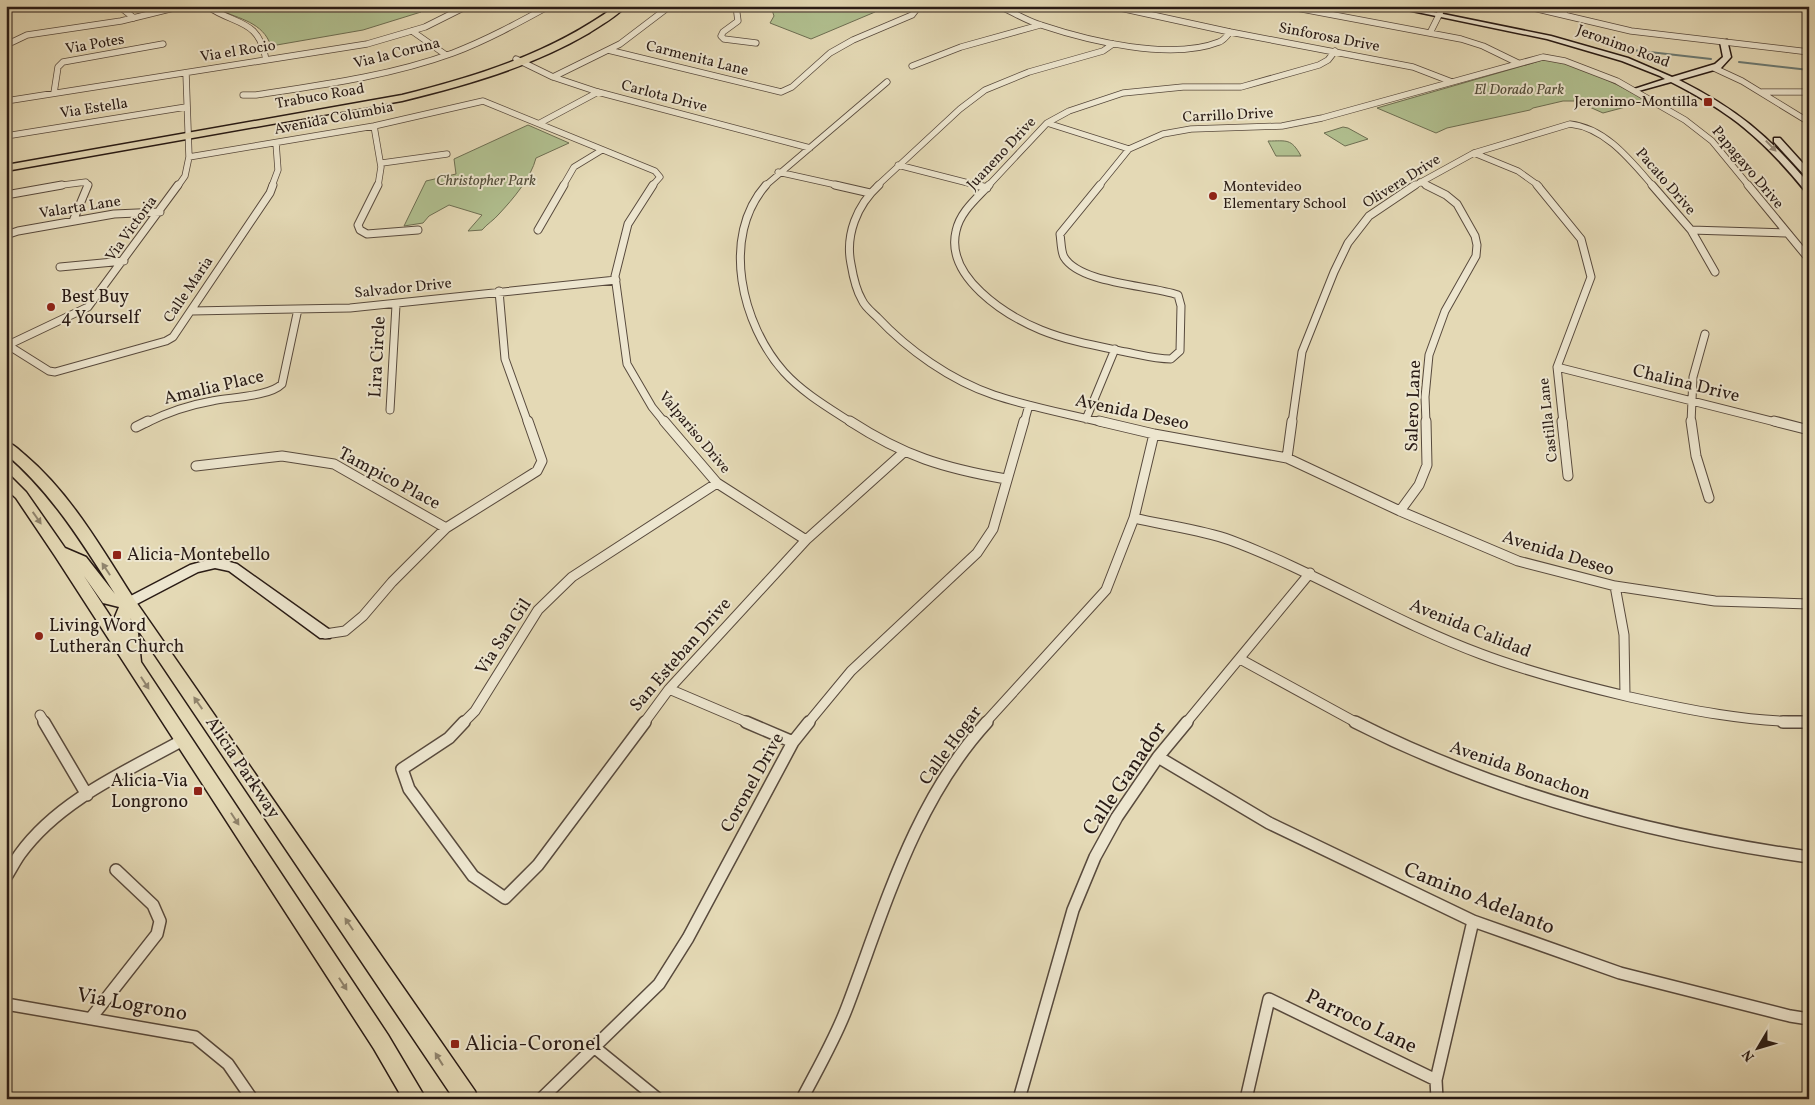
<svg xmlns="http://www.w3.org/2000/svg" width="1815" height="1105" font-family="Vollkorn,serif">
<style>
.green{fill:#b1c090;stroke:#6d6e52}
.lines{fill:none;stroke-linecap:round;stroke-linejoin:round}
.stream{stroke:#6b7a74;stroke-width:2}
.street-far3-casing{stroke:#584a3d;stroke-width:7}
.street-far2-casing{stroke:#584a3d;stroke-width:9}
.street-far1-casing{stroke:#584a3d;stroke-width:11}
.street-casing{stroke:#584a3d;stroke-width:14}
.secondary-casing{stroke:#291b15;stroke-width:3}
.primary-casing{stroke:#291b15;stroke-width:3}
.street-far3{stroke:#ede6cf;stroke-width:5.5}
.street-far2{stroke:#ede6cf;stroke-width:7}
.street-far1{stroke:#ede6cf;stroke-width:9}
.street{stroke:#ede6cf;stroke-width:11}
.secondary{fill:#ede6cf;fill-rule:evenodd}
.primary{fill:#e4d9b5;fill-rule:evenodd}
.oneway{fill:#958b7b}
.oneway2{fill:#90846d}
.poi-dot{fill:#8f2418;stroke:#ede6cf;stroke-width:2}
.labels{text-anchor:middle;dominant-baseline:central;stroke-width:4;stroke-linejoin:round;paint-order:stroke}
.far-street-label{font-size:15px;fill:#291b15;stroke:#ede6cf}
.far-park-label{font-size:15px;font-style:italic;fill:#524d3a;stroke:#ede6cf}
.far-poi-label{font-size:15px;fill:#291b15;stroke:#ede6cf;text-anchor:end}
.poi-label{font-size:18px;fill:#291b15;stroke:#ede6cf;text-anchor:start}
.street-label{font-size:18px;fill:#291b15;stroke:#ede6cf}
.near-street-label{font-size:21px;fill:#291b15;stroke:#ede6cf}
.near-poi-label{font-size:21px;fill:#291b15;stroke:#ede6cf;text-anchor:start}
</style>
<rect width="100%" height="100%" fill="#e4d9b5"/>
<filter id="stains"><feTurbulence type="fractalNoise" baseFrequency=".004" numOctaves="4"/><feColorMatrix values="0 0 0 0 .2 0 0 0 0 .09 0 0 0 0 .02 0 0 0 .5 -.17"/></filter>
<radialGradient id="worn" r=".72"><stop offset=".6" stop-color="#630" stop-opacity="0"/><stop offset="1" stop-color="#630" stop-opacity=".3"/></radialGradient>
<!-- green -->
<path class="green" d="M232 6H409L421 12 363 30 271 46C263 22 239 19 220 10Z
M873 6 875 12 811 39 770 23 774 16 771 7Z
M1543 60C1572 60 1622 87 1648 101L1603 113 1576 101H1563L1533 108 1530 110 1447 128 1436 133 1377 108Z
M528 125 569 143 536 158C531 178 513 199 499 214 494 220 487 224 482 230L468 231 482 215 449 205 429 216 423 223 404 226 426 181 456 174 454 159Z
M1343 127 1348 128 1368 139 1345 146 1324 133Z
M1268 141C1287 141 1291 138 1301 156H1276Z"/>
<g class="lines">
<!-- stream -->
<path class="stream" d="M1632 50 1711 59
M1739 62 1809 70"/>
<defs>
<path id="street-far3" d="M119 6 134 18
M207 6C236 26 259 18 266 60
M690 6H725
M736 6 738 21 723 32 721 36 724 39 756 43
M999 6C1013 12 1027 21 1041 25 1089 41 1171 61 1219 42 1223 41 1227 36 1230 32
M1111 6 1230 32 1413 67 1452 82
M1286 6 1461 39 1483 46 1518 63
M1525 6 1631 31 1809 52
M6 8 18 6
M1562 14 1569 6
M412 31 446 55
M1430 33 1441 11
M6 45 27 35 121 21 182 6
M608 50 781 92 792 87 830 53 853 40 912 15 919 6
M516 59 553 77 598 92 810 148
M912 66 961 47 1040 25
M1714 68 1742 81 1809 122
M553 77 620 44 670 6
M1762 92H1809
M54 93 58 67 63 62 163 44
M243 95H256C322 85 390 76 453 53 487 40 518 23 549 6
M6 101 367 44 425 27 467 6
M540 123 598 92
M1047 123 1129 149
M374 126 381 167 378 186
M6 136 186 107
M1474 153 1518 171 1539 186
M189 157 374 126 483 101 655 171 660 177 652 186
M382 163 447 154
M898 165 980 186
M778 172 841 186
M1420 182 1429 186
M55 186 86 182 88 186
M178 186 185 176 189 157 186 73
M272 186 278 170 276 143
M563 186 574 167 602 150
M765 186 887 82
M877 186 960 109 985 90 1029 72 1103 51 1113 44
M988 186 1047 123 1069 111 1123 93 1183 87H1241L1319 65 1328 60 1335 51
M1099 186 1129 149 1163 134 1191 129 1282 126 1322 118 1543 57 1565 61 1617 81 1685 120 1712 141 1749 186
M1414 186 1474 153 1570 124C1606 128 1631 161 1653 186"/>
<path id="street-far2" d="M378 185 358 225 360 230 367 234 418 230
M653 185 628 224 615 276 627 364 652 407 665 423
M766 185C720 237 742 325 784 372 803 393 829 408 852 423
M835 185 870 193
M879 185C857 205 845 235 851 264 853 276 856 290 862 300 865 307 872 312 877 317 908 350 950 380 994 395 1030 407 1068 414 1105 423
M976 185 987 188
M989 185C976 199 960 212 956 231 945 277 1005 315 1041 330 1068 341 1097 346 1126 352 1141 355 1156 359 1171 359L1180 351 1181 306 1178 295C1150 285 1080 284 1064 257 1061 252 1061 240 1060 234L1100 185
M1537 185 1581 239 1591 277 1557 367 1563 423
M1652 185 1691 230 1715 272
M1748 185 1809 259
M6 195 62 185
M73 221 88 185
M538 230 564 185
M1691 230 1786 233
M6 235 18 231 114 214 160 212
M60 267 124 261
M499 291 505 359 528 423
M192 311 350 308 616 280
M6 344 49 371 55 372 166 341 173 337 270 193 273 185
M8 345 88 307 178 185
M1557 367 1779 423
M390 410 396 305
M1086 419 1115 349
M146 423C166 413 189 405 212 401 230 397 269 397 282 384L298 309
M1024 423 1029 405
M1292 423 1302 352 1334 272 1348 243 1369 216 1415 185
M1426 423 1425 397 1429 355 1445 311 1476 256 1477 245 1475 236 1457 204 1446 195 1426 185
M1691 423 1693 377 1705 334"/>
<path id="street-far1" d="M664 421 717 483 806 540
M850 421C904 456 943 468 1006 479
M1099 421 1154 434 1287 458 1400 511 1518 561 1615 586 1715 601 1809 604
M1562 421 1568 476
M1691 421 1696 456 1709 498
M1774 421 1809 430
M136 427 148 421
M1287 458 1292 421
M196 466 282 456 334 464 446 528
M1400 511 1419 485 1427 465 1426 421
M1134 518C1163 525 1203 530 1230 540 1316 572 1394 622 1481 654 1529 672 1579 685 1630 697 1688 710 1749 722 1809 722
M1615 586 1624 635 1625 695
M325 634 345 631 363 616 392 582 446 528 537 471 542 461 528 421
M1240 659 1357 723
M669 689 749 723
M40 715 45 723
M463 723 475 711 538 610 572 577 717 483
M644 723 669 689 806 540 904 452
M808 723 851 671 977 553 993 529 1024 421
M985 723 1106 590 1134 518 1154 434
M1186 723 1310 573"/>
<path id="street" d="M44 722 87 795
M464 722 449 738 402 769 409 789 473 876 505 898 538 865 645 722
M746 722 793 742
M1355 722C1497 794 1652 835 1809 857
M1783 722H1809
M1158 757 1269 823 1473 921 1620 973 1790 1016 1809 1019
M6 877C11 869 15 861 20 854 59 800 127 771 183 740
M6 1004 195 1037 228 1064 252 1099
M91 1018 157 934 160 921 153 905 116 870
M594 1047 658 1099
M541 1099 659 984 688 938 793 742 809 722
M802 1099C817 1070 834 1041 846 1010 884 911 913 803 987 722
M1019 1099 1073 910 1095 857 1117 817 1158 757 1187 722
M1246 1099 1269 999 1436 1080
M1437 1099 1436 1080 1473 921"/>
<path id="secondary" d="M1388 6H1404L1551 36 1628 58 1672 77 1715 64 1723 57 1720 42 1727 40 1731 57 1721 68 1679 80C1735 108 1769 136 1809 184V193L1806 192C1763 139 1732 113 1671 82L1635 92 1631 90 1665 79 1660 76 1622 61 1547 39Z
M1774 138H1780L1809 170V178L1806 177 1774 142Z
M215 558 237 564 330 630 332 634 330 638H320L229 571 215 568 198 572 133 606H123L121 603 123 600 190 565Z"/>
<path id="primary" d="M616 6H626C616 17 601 25 589 33 531 67 467 85 402 101L6 171V165L402 95C479 76 551 53 616 6Z
M6 442C14 444 19 450 25 455 71 494 102 549 134 599L475 1091 478 1099H454L130 618 138 633 141 662 388 1035 426 1099H403L374 1049 55 556 16 498 6 489V475L11 477 26 492 65 548 86 557 115 594C83 544 52 493 6 454ZM84 576 103 603 119 607 114 619 122 634Z"/>
</defs>
<!-- street-far3 casing -->
<use href="#street-far3" class="street-far3-casing"/>
<!-- street-far2 casing -->
<use href="#street-far2" class="street-far2-casing"/>
<!-- street-far1 casing -->
<use href="#street-far1" class="street-far1-casing"/>
<!-- street casing -->
<use href="#street" class="street-casing"/>
<!-- secondary casing -->
<use href="#secondary" class="secondary-casing"/>
<!-- primary casing -->
<use href="#primary" class="primary-casing"/>
<!-- street-far3 -->
<use href="#street-far3" class="street-far3"/>
<!-- street-far2 -->
<use href="#street-far2" class="street-far2"/>
<!-- street-far1 -->
<use href="#street-far1" class="street-far1"/>
<!-- street -->
<use href="#street" class="street"/>
<!-- secondary -->
<use href="#secondary" class="secondary"/>
<!-- primary -->
<use href="#primary" class="primary"/>
</g>
<!-- one-way arrows -->
<defs><path id="oneway-solid" d="M-6-.8H1V-3.2L6.5 0L1 3.2V.8H-6Z" transform="scale(1.25)"/></defs>
<use class="oneway" href="#oneway-solid" transform="translate(1771 146) rotate(46)"/>
<g class="oneway2">
<use href="#oneway-solid" transform="translate(37 518) rotate(55)"/>
<use href="#oneway-solid" transform="translate(106 569) rotate(-123)"/>
<use href="#oneway-solid" transform="translate(145 683) rotate(57)"/>
<use href="#oneway-solid" transform="translate(198 703) rotate(-125)"/>
<use href="#oneway-solid" transform="translate(235 819) rotate(57)"/>
<use href="#oneway-solid" transform="translate(349 924) rotate(-124)"/>
<use href="#oneway-solid" transform="translate(343 984) rotate(57)"/>
<use href="#oneway-solid" transform="translate(439 1059) rotate(-122)"/>
</g>
<!-- markers -->
<g class="poi-dot">
<rect x="1703" y="97" width="10" height="10" rx="2.5"/>
<circle cx="1213" cy="196" r="5"/>
<circle cx="51" cy="307" r="5"/>
<rect x="112" y="550" width="10" height="10" rx="2.5"/>
<circle cx="39" cy="636" r="5"/>
<rect x="193" y="786" width="10" height="10" rx="2.5"/>
<rect x="450" y="1039" width="10" height="10" rx="2.5"/>
</g>
<g class="labels">
<!-- far-street labels -->
<g class="far-street-label">
<text transform="translate(1329 38) rotate(11)">Sinforosa Drive</text>
<text transform="translate(95 45) rotate(-10)">Via Potes</text>
<text transform="translate(1623 47) rotate(20)">Jeronimo Road</text>
<text transform="translate(238 52) rotate(-9)">Via el Rocio</text>
<text transform="translate(397 54) rotate(-14)">Via la Coruna</text>
<text transform="translate(697 59) rotate(14)">Carmenita Lane</text>
<text transform="translate(320 97) rotate(-10)">Trabuco Road</text>
<text transform="translate(664 97) rotate(15)">Carlota Drive</text>
<text transform="translate(94 109) rotate(-9)">Via Estella</text>
<text transform="translate(1228 116) rotate(-3)">Carrillo Drive</text>
<text transform="translate(334 119) rotate(-11)">Avenida Columbia</text>
<text transform="translate(1002 154) rotate(-47)">Juaneno Drive</text>
<text transform="translate(1747 168) rotate(50)">Papagayo Drive</text>
<text transform="translate(1402 182) rotate(-32)">Olivera Drive</text>
<text transform="translate(1665 182) rotate(49)">Pacato Drive</text>
<text transform="translate(80 208) rotate(-9)">Valarta Lane</text>
<text transform="translate(132 229) rotate(-54)">Via Victoria</text>
<text transform="translate(403 289) rotate(-6)">Salvador Drive</text>
<text transform="translate(189 290) rotate(-56)">Calle Maria</text>
<text transform="translate(1549 420) rotate(-96)">Castilla Lane</text>
<text transform="translate(694 433) rotate(50)">Valpariso Drive</text>
</g>
<!-- far-park labels -->
<g class="far-park-label">
<text x="1519" y="90">El Dorado Park</text>
<text x="486" y="181">Christopher Park</text>
</g>
<!-- far-poi labels -->
<g class="far-poi-label">
<text x="1698" y="102">Jeronimo-Montilla</text>
<text x="1223" y="187" text-anchor="start">Montevideo<tspan x="1223" dy="17">Elementary School</tspan></text>
</g>
<!-- poi labels -->
<g class="poi-label">
<text x="61" y="297">Best Buy<tspan x="61" dy="21">4 Yourself</tspan></text>
<text x="127" y="555">Alicia-Montebello</text>
<text x="49" y="626">Living Word<tspan x="49" dy="21">Lutheran Church</tspan></text>
<text x="188" y="781" text-anchor="end">Alicia-Via<tspan x="188" dy="21">Longrono</tspan></text>
</g>
<!-- street labels -->
<g class="street-label">
<text transform="translate(378 357) rotate(-87)">Lira Circle</text>
<text transform="translate(1686 384) rotate(14)">Chalina Drive</text>
<text transform="translate(214 388) rotate(-13)">Amalia Place</text>
<text transform="translate(1414 406) rotate(-88)">Salero Lane</text>
<text transform="translate(1132 413) rotate(12)">Avenida Deseo</text>
<text transform="translate(389 479) rotate(28)">Tampico Place</text>
<text transform="translate(1558 554) rotate(17)">Avenida Deseo</text>
<text transform="translate(1470 629) rotate(22)">Avenida Calidad</text>
<text transform="translate(504 637) rotate(-57)">Via San Gil</text>
<text transform="translate(681 655) rotate(-49)">San Esteban Drive</text>
<text transform="translate(951 746) rotate(-54)">Calle Hogar</text>
<text transform="translate(242 768) rotate(56)">Alicia Parkway</text>
<text transform="translate(1520 771) rotate(19)">Avenida Bonachon</text>
<text transform="translate(753 783) rotate(-61)">Coronel Drive</text>
</g>
<!-- near-street labels -->
<g class="near-street-label">
<text transform="translate(1125 779) rotate(-56)">Calle Ganador</text>
<text transform="translate(1479 899) rotate(22)">Camino Adelanto</text>
<text transform="translate(132 1005) rotate(10)">Via Logrono</text>
<text transform="translate(1361 1022) rotate(26)">Parroco Lane</text>
</g>
<!-- near-poi labels -->
<g class="near-poi-label">
<text x="465" y="1044">Alicia-Coronel</text>
</g>
</g>
<!-- margin -->
<rect width="1815" height="1105" fill="none" stroke="#e4d9b5" stroke-width="25"/>
<rect x="8" y="8" width="1800" height="1090" fill="none" stroke="#291b15" stroke-width="2.5"/>
<rect x="12" y="12" width="1790" height="1080" fill="none" stroke="#291b15"/>
<!-- north arrow -->
<g transform="translate(1758 1048) rotate(232)" stroke="#ede6cf" stroke-width="4" paint-order="stroke">
<path d="M0-4L9 19L0 12L-9 19Z" fill="#291b15"/>
<text y="-8" font-size="14" font-weight="bold" text-anchor="middle" fill="#291b15">N</text>
</g>
<rect width="100%" height="100%" filter="url(#stains)"/>
<rect width="100%" height="100%" fill="url(#worn)"/>
</svg>
